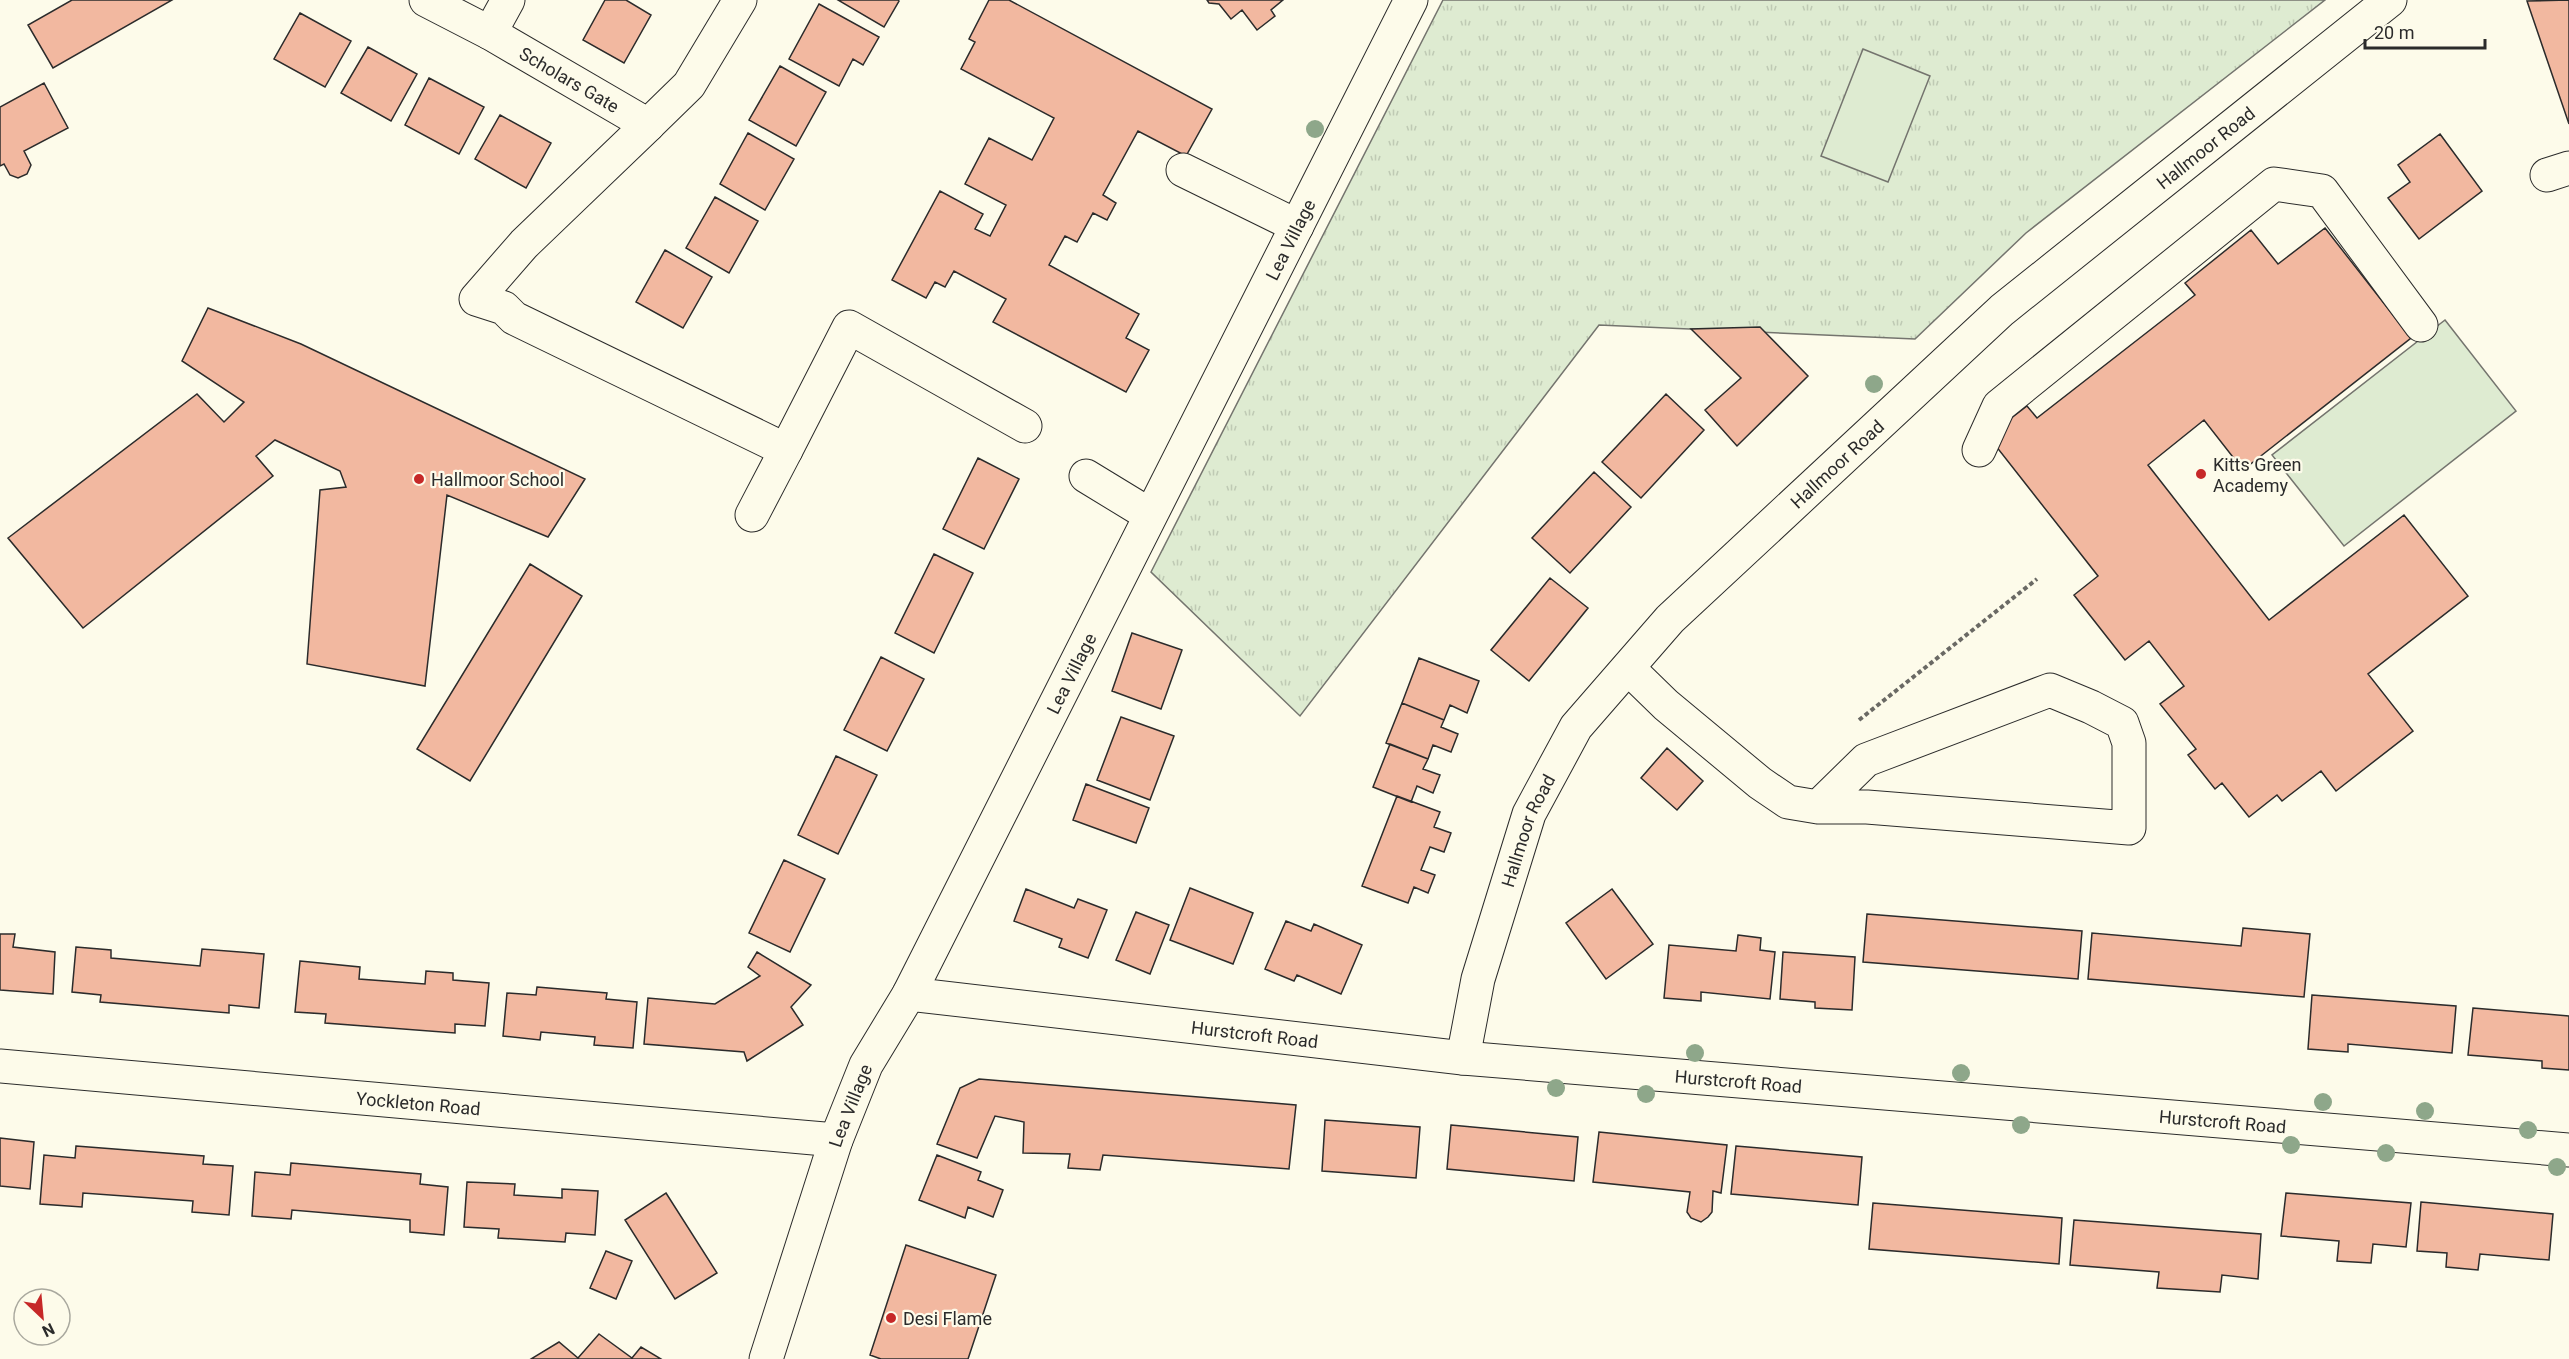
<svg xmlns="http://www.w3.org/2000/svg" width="2569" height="1359" font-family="Roboto,sans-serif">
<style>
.park{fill:url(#park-tufts);stroke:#74746e;stroke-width:1.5}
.garden{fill:#deebd1;stroke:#74746e;stroke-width:1.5}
.building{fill:#f2b8a0;stroke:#2b2b2b;stroke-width:1.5}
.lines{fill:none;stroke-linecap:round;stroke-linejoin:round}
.minor-casing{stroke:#2b2b2b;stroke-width:35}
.path{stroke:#6a6964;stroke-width:4;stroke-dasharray:4.5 3;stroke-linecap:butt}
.minor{stroke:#fdfbea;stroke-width:33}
.tree{fill:#8ea78a}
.poi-dot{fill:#c62828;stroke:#fdfbea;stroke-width:2}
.labels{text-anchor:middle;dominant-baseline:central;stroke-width:4.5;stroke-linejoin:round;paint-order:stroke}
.street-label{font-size:18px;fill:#2b2b2b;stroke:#fdfbea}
.poi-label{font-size:18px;fill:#2b2b2b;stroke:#fdfbea;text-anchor:start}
</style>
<defs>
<pattern id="park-tufts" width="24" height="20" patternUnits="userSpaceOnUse" patternTransform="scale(1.5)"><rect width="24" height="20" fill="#deebd1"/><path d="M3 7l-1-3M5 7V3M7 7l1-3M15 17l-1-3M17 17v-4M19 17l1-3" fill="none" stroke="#bfcab4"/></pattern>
</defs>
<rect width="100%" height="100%" fill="#fdfbea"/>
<!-- park -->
<path class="park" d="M1443 0H2325L2026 233 1915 339 1599 325 1300 716 1151 572Z"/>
<!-- garden -->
<path class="garden" d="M1863 49 1930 76 1888 182 1821 156Z
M2445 320 2516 411 2344 546 2272 455Z"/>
<!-- building -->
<path class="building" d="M72 0H172L53 68 28 25Z
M605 0H626L651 15 624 63 583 40Z
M838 0H898L899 1 884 27Z
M989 0H1009L1212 109 1186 156 1138 131 1103 195 1116 203 1107 220 1093 213 1077 242 1065 236 1049 265 1139 314 1126 338 1149 350 1126 392 993 322 1006 299 954 271 945 287 935 282 926 298 892 280 940 191 983 214 975 229 990 236 1006 205 965 184 989 138 1032 160 1054 118 961 69 975 42 969 39Z
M1207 0H1283L1271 10 1275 16 1257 30 1242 10 1231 19 1219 4 1209 3Z
M2569 0V124L2527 1Z
M819 4 879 37 863 65 853 59 839 86 789 59Z
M300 13 351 41 325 87 274 59Z
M368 47 417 74 391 121 341 93Z
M780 66 826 92 796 146 749 120Z
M429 78 484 107 459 154 405 125Z
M44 83 68 128 24 151 31 165 27 174 18 178 10 175 4 164 0 166V107Z
M500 115 551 143 526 188 475 159Z
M748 133 794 159 765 210 720 184Z
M2440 134 2482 191 2419 239 2388 198 2410 182 2398 165Z
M715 197 758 221 729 273 686 248Z
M2325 228 2411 338 2243 470 2204 420 2148 465 2269 620 2404 515 2468 596 2368 674 2413 731 2336 791 2321 771 2282 801 2277 795 2249 817 2222 783 2215 789 2188 755 2196 749 2160 704 2184 686 2149 641 2125 660 2074 595 2098 576 1988 436 2027 406 2037 418 2195 295 2185 283 2251 230 2278 264Z
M665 250 712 277 683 328 636 302Z
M208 308 301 344 585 479 548 537 447 495 425 686 307 664 320 490 346 487 340 471 275 440 256 456 273 476 83 628 8 538 197 394 224 422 244 402 182 361Z
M1760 327 1808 376 1737 446 1705 410 1741 378 1691 329Z
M1666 394 1704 430 1641 498 1602 462Z
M978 458 1019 479 984 549 943 529Z
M1594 472 1631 507 1570 573 1532 538Z
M934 554 973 573 934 653 895 633Z
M530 564 582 596 470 781 417 749Z
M1550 578 1588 608 1529 681 1491 650Z
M1132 633 1182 650 1161 709 1112 691Z
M881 657 924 679 887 751 844 730Z
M1419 658 1479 681 1467 713 1450 705 1444 720 1402 703Z
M1402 703 1444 720 1441 727 1458 734 1451 752 1433 745 1428 759 1386 743Z
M1121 717 1174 736 1150 800 1097 780Z
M1390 744 1428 759 1423 769 1440 775 1433 793 1417 786 1411 802 1373 787Z
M1667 748 1703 781 1677 810 1641 778Z
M836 756 877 775 838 854 798 835Z
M1086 784 1149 808 1136 843 1073 820Z
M1397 796 1440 812 1434 827 1451 833 1444 852 1430 847 1421 870 1435 875 1428 893 1414 887 1408 903 1362 886Z
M784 860 825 879 790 952 749 933Z
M1190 888 1253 913 1233 964 1170 940Z
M1026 889 1074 908 1078 899 1107 910 1088 958 1059 947 1062 939 1014 921Z
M1612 889 1653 944 1606 979 1566 923Z
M1136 912 1169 925 1150 974 1116 960Z
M1867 914 2082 931 2078 979 1863 962Z
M1286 921 1311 931 1314 924 1362 945 1341 994 1297 975 1294 981 1265 969Z
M2243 928 2310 934 2304 997 2088 979 2092 933 2241 946Z
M0 934H15L13 947 55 952 53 994 0 990Z
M1738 935 1761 938 1760 950 1775 952 1770 999 1701 992V1001L1664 998 1669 945 1736 951Z
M76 947 111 950V958L200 966 202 949 264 954 259 1008 229 1005V1013L100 1002 101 995 72 992Z
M757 952 811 985 791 1007 803 1025 747 1061 744 1052 644 1044 648 998 715 1004 760 976 748 967Z
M1783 952 1855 957 1852 1010 1815 1008V1002L1780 999Z
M300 961 360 967 359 979 425 984 426 971 453 973V980L489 983 485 1026 455 1024V1033L325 1023 326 1014 295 1012Z
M537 987 607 993 606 999 637 1002 633 1048 594 1045 595 1037 541 1032 540 1040 503 1036 507 993 536 995Z
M2312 995 2456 1006 2452 1053 2348 1044V1052L2308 1049Z
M2473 1008 2569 1016V1070L2542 1068V1061L2468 1055Z
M979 1079 1296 1105 1289 1169 1103 1155 1100 1170 1068 1168 1070 1154 1023 1153 1024 1122 995 1116 977 1158 937 1144 960 1088Z
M1325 1120 1420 1127 1416 1178 1322 1171Z
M1451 1125 1578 1137 1574 1181 1447 1169Z
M1599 1132 1727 1145 1721 1193 1713 1191 1712 1212 1708 1217 1701 1222 1691 1218 1687 1212 1690 1192 1593 1182Z
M0 1138 34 1142 30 1189 0 1186Z
M76 1146 204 1156 203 1164 233 1166 229 1215 192 1212 193 1201 83 1193 82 1207 40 1204 44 1155 75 1158Z
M1736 1146 1862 1157 1858 1205 1731 1194Z
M937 1155 981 1172 978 1180 1003 1190 993 1217 968 1207 965 1218 919 1200Z
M291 1163 421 1174 420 1184 448 1187 444 1235 410 1232V1220L292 1210 291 1219 252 1216 255 1172 290 1175Z
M467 1182 515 1184 514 1195 562 1198V1189L598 1191 595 1235 566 1233 565 1242 498 1238 499 1229 464 1227Z
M666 1193 717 1273 675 1299 625 1220Z
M2286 1193 2411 1203 2406 1247 2373 1244 2371 1263 2337 1261 2339 1241 2281 1236Z
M2421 1202 2553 1214 2549 1260 2480 1254 2478 1270 2446 1267 2447 1253 2417 1251Z
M1873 1203 2062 1218 2059 1264 1869 1249Z
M2074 1220 2261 1234 2258 1279 2222 1275 2220 1292 2157 1288 2159 1272 2070 1265Z
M906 1245 996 1275 968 1359H881L870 1355Z
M606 1251 632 1261 616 1299 590 1288Z
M599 1334 632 1358 641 1347 661 1359H531L559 1342 578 1358Z"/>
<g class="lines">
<defs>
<g id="minor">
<path id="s1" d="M426 0 490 33 648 125 689 85 740 0"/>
<path d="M490 33 508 0"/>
<path d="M648 125 524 244 476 299 504 308 514 318 786 450 752 515"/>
<path d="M1183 170 1297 226"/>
<path d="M2547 175 2569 168"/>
<path d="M786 450 849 327 1025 426"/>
<path d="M1979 450 1999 406 2274 184 2322 191 2421 325"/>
<path d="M1086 476 1150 515"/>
<path d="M1628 668 1666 705 1760 783 1788 802 1818 807H1867L2129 828V743L2122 723 2091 707 2050 690 1866 760 1818 807"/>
<path id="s2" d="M909 994 1463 1058 2569 1150"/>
<path id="s3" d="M1463 1058 1478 979 1529 814 1576 727 1670 619 2002 310 2390 0"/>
<path id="s4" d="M0 1066 836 1140"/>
<path id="s5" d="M766 1359 836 1140 866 1065 909 994 1411 0"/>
</g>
</defs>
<!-- minor casing -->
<use href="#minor" class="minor-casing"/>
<!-- path -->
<path class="path" d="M1859 720 2037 579"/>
<!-- minor -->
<use href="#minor" class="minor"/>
</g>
<!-- trees -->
<g class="tree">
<circle cx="1315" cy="129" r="9"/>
<circle cx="1874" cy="384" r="9"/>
<circle cx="1695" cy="1053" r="9"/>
<circle cx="1961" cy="1073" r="9"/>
<circle cx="1556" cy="1088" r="9"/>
<circle cx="1646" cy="1094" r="9"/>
<circle cx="2323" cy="1102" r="9"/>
<circle cx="2425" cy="1111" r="9"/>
<circle cx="2021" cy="1125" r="9"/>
<circle cx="2528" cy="1130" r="9"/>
<circle cx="2291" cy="1145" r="9"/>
<circle cx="2386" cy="1153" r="9"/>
<circle cx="2557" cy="1167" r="9"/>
</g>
<!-- markers -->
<g class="poi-dot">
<circle cx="2201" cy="474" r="6"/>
<circle cx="419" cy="479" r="6"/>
<circle cx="891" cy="1318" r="6"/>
</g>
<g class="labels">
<!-- street labels -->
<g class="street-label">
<text stroke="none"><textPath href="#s1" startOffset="164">Scholars Gate</textPath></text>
<text stroke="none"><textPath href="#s3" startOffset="1209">Hallmoor Road</textPath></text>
<text stroke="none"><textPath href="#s5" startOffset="1239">Lea Village</textPath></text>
<text stroke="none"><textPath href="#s3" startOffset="723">Hallmoor Road</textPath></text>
<text stroke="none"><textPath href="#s5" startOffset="753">Lea Village</textPath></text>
<text stroke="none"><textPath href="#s3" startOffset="237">Hallmoor Road</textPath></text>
<text stroke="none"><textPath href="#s2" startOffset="348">Hurstcroft Road</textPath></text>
<text stroke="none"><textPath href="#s2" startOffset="834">Hurstcroft Road</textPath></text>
<text stroke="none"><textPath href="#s4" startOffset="420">Yockleton Road</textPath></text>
<text stroke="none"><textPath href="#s5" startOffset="267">Lea Village</textPath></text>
<text stroke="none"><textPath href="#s2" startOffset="1320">Hurstcroft Road</textPath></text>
</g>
<!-- poi labels -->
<g class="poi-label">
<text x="2213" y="464">Kitts Green<tspan x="2213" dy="21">Academy</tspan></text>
<text x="431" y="479">Hallmoor School</text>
<text x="903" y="1318">Desi Flame</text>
</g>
</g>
<!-- north arrow -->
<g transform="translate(42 1317) rotate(154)"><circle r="28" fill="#fdfbea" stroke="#a9a89e" stroke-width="1.5"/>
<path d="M0-4.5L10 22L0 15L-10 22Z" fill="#c62828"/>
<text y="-9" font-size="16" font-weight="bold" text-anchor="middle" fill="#2b2b2b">N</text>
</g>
<!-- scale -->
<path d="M2365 39v9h120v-9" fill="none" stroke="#2b2b2b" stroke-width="3"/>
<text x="2374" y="39" font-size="18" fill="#2b2b2b" stroke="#fdfbea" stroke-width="4.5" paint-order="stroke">20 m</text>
</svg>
